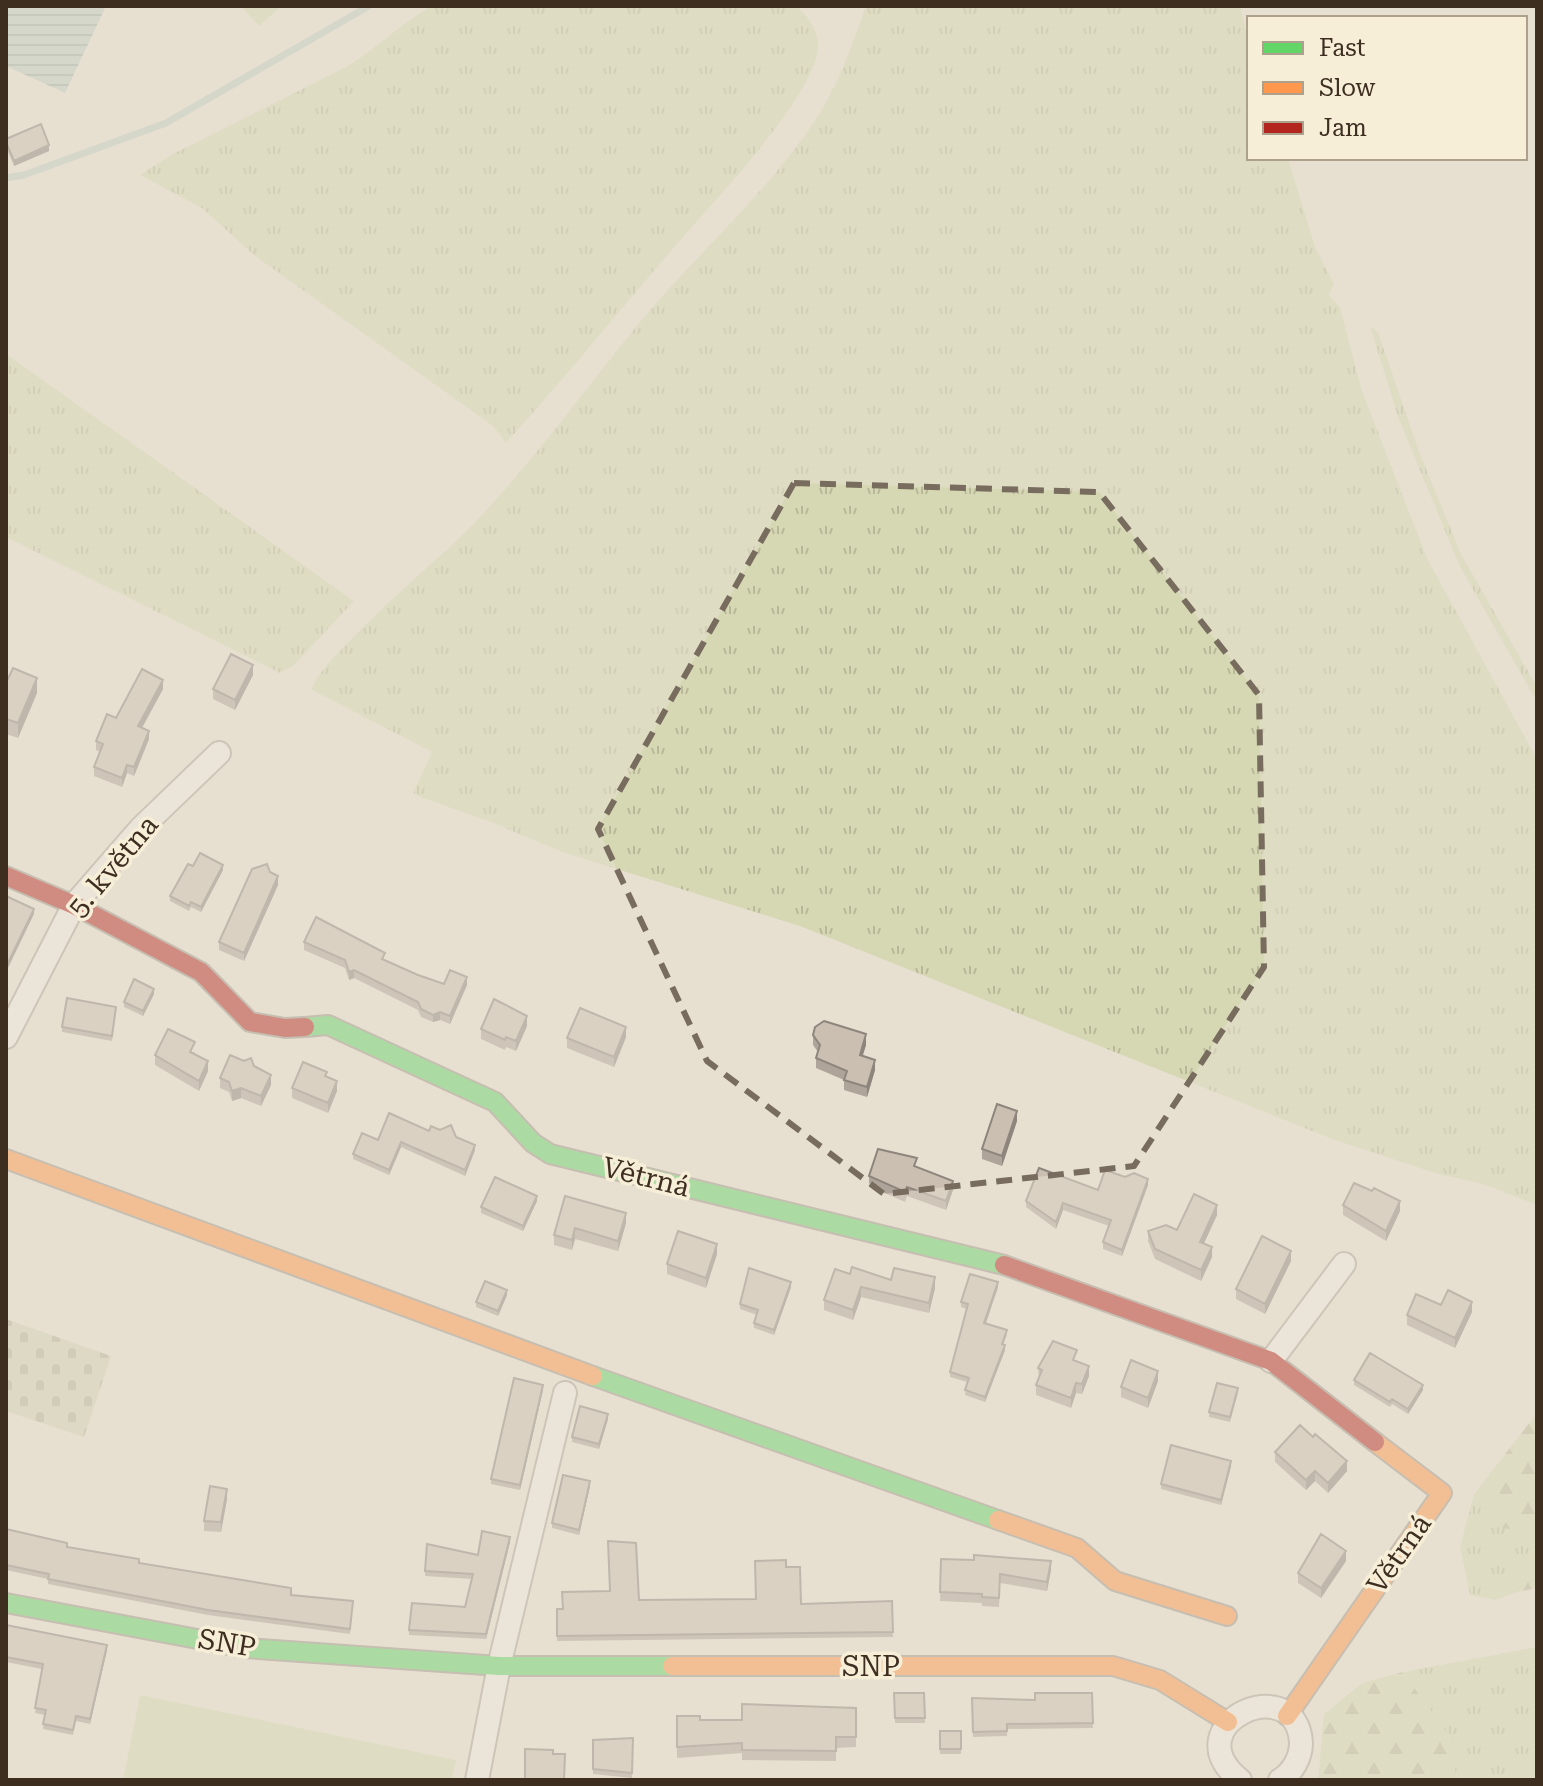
<svg xmlns="http://www.w3.org/2000/svg" width="1543" height="1786" font-family="'Roboto Serif',serif">
<style>
.grass{fill:url(#grass-tufts)}
.forest{fill:url(#forest-firs)}
.cemetery{fill:url(#cemetery-stones)}
.pitch{fill:#d6d7b3}
.water{fill:url(#water-rules)}
.lines{fill:none;stroke-linecap:round;stroke-linejoin:round}
.stream{stroke:#bcccc2;stroke-width:7}
.street-casing{stroke:#ada599;stroke-width:26}
.fast-casing{stroke:#9c958a;stroke-width:22}
.slow-casing{stroke:#9c958a;stroke-width:22}
.jam-casing{stroke:#9c958a;stroke-width:22}
.street{stroke:#efebe3;stroke-width:22}
.fast{stroke:#63d668;stroke-width:18}
.slow{stroke:#ff974d;stroke-width:18}
.jam{stroke:#b3261e;stroke-width:18}
.wall{fill:#afa499}
.shaded-wall{fill:#8e867d}
.building{fill:#cbbfb2;stroke:#8e867d;stroke-width:2}
.marked{fill:none;stroke:#786c5e;stroke-width:6;stroke-dasharray:16 10;stroke-linejoin:round}
.labels{text-anchor:middle;dominant-baseline:central;stroke-width:7;stroke-linejoin:round;paint-order:stroke}
.street-label{font-size:28px;fill:#3d2e20;stroke:#f7eed8}
</style>
<defs>
<pattern id="grass-tufts" width="24" height="20" patternUnits="userSpaceOnUse" patternTransform="scale(2)"><rect width="24" height="20" fill="#d6d7b3"/><path d="M3 7l-1-3M5 7V3M7 7l1-3M15 17l-1-3M17 17v-4M19 17l1-3" fill="none" stroke="#b9b99a"/></pattern>
<pattern id="forest-firs" width="22" height="20" patternUnits="userSpaceOnUse" patternTransform="scale(2)"><rect width="22" height="20" fill="#d6d7b3"/><path d="M5 1l3.5 6h-7zM16 11l3.5 6h-7z" fill="#b9b99a"/></pattern>
<pattern id="cemetery-stones" width="16" height="16" patternUnits="userSpaceOnUse" patternTransform="scale(2)"><rect width="16" height="16" fill="#d1d1b3"/><path d="M2 7V4a2 2 0 0 1 4 0v3zM10 15v-3a2 2 0 0 1 4 0v3z" fill="#b4b49a"/></pattern>
<pattern id="water-rules" width="6" height="5" patternUnits="userSpaceOnUse" patternTransform="scale(2)"><rect width="6" height="5" fill="#bcccc2"/><path d="M0 2.5h6" fill="none" stroke="#a2b0a6"/></pattern>
</defs>
<rect width="100%" height="100%" fill="#e7e0d1"/>
<!-- grass -->
<path class="grass" d="M431 6H795C808 14 819 32 818 47 815 97 711 204 677 244 620 310 565 378 506 443L493 426 255 256 202 208 140 175 169 156 346 67C376 49 400 24 431 6Z
M866 6H1240L1249 43V158H1288L1315 247 1334 284 1329 295 1340 307 1362 391 1427 558 1537 759V1205L1483 1184 1438 1174 1332 1139 800 926 562 852 491 822 423 798 413 793 432 752 312 690C313 667 429 566 453 544 521 479 580 395 640 322 698 252 772 189 821 111 841 78 853 42 866 6Z
M1370 326 1378 332 1420 454 1461 554 1537 687V702L1460 567 1398 417Z
M6 354 12 358 354 601 293 666 280 673 6 537Z
M1474 1494 1494 1496 1524 1531 1537 1523V1553L1528 1555 1508 1580 1517 1592 1496 1600 1470 1595 1460 1547Z
M1537 1647V1780H1457L1448 1735 1403 1672Z"/>
<!-- forest -->
<path class="forest" d="M1537 1413V1523L1524 1531 1495 1527 1494 1496 1474 1494Z
M1537 1553V1588L1517 1592 1507 1580 1528 1555Z
M1403 1672 1448 1735 1457 1780H1318L1324 1714 1362 1683Z"/>
<!-- cemetery -->
<path class="cemetery" d="M6 1319 111 1356 84 1437 6 1411Z"/>
<!-- pitch -->
<path class="pitch" d="M241 6H282L259 26Z
M140 1695 456 1760 452 1780H123Z"/>
<!-- water -->
<path class="water" d="M6 6H106L65 93 6 66Z"/>
<g class="lines">
<!-- stream -->
<path class="stream" d="M6 178 24 175 166 123 369 6"/>
<defs>
<path id="street" d="M6 1037 74 905 141 828 219 753
M1271 1361 1344 1264
M477 1780 499 1666 565 1393
M1240 1780C1171 1724 1297 1668 1301 1743 1301 1758 1292 1773 1280 1780"/>
<path id="fast" d="M305 1027 328 1025 495 1102 533 1143 550 1154 1004 1265
M593 1376 998 1520
M6 1603 245 1648 499 1666H672"/>
<path id="slow" d="M6 1159 593 1376
M998 1520 1077 1548 1115 1581 1227 1616
M672 1666H1113L1160 1680 1228 1722
M1287 1716 1442 1493 1375 1442"/>
<path id="jam" d="M6 876 74 905 201 972 250 1022 285 1028 305 1027
M1004 1265 1271 1361 1375 1442"/>
</defs>
<!-- street casing -->
<use href="#street" class="street-casing"/>
<!-- fast casing -->
<use href="#fast" class="fast-casing"/>
<!-- slow casing -->
<use href="#slow" class="slow-casing"/>
<!-- jam casing -->
<use href="#jam" class="jam-casing"/>
<!-- street -->
<use href="#street" class="street"/>
<!-- fast -->
<use href="#fast" class="fast"/>
<!-- slow -->
<use href="#slow" class="slow"/>
<!-- jam -->
<use href="#jam" class="jam"/>
</g>
<!-- wall -->
<path class="wall" d="M6 139 49 151 14 166 6 147Z
M253 675 235 710 213 699V689Z
M6 683 37 693 18 738 6 734Z
M163 689 142 728 149 739 134 776 127 773 122 787 94 776V767L100 752 96 750V741Z
M193 866 223 870 201 912 191 907 189 911 170 901V896Z
M270 872 278 885 244 961 219 950V942Z
M304 942 385 960 418 975 444 984 467 985 450 1024 440 1020 433 1022 421 1017 418 1010 354 978 349 980 345 968 304 950Z
M154 994 143 1016 124 1007V1002Z
M116 1012 112 1041 62 1032V1027Z
M527 1026 516 1051 506 1047 505 1050 481 1039V1029Z
M813 1035 866 1045 862 1056 875 1070 867 1097 844 1090V1080L816 1068V1058L818 1052 813 1045Z
M626 1037 614 1067 567 1048V1038Z
M195 1052 194 1054 208 1071 199 1091 155 1065V1055Z
M254 1066 271 1085 261 1106 241 1098 232 1101 229 1092 220 1088V1078Z
M292 1088 337 1091 328 1113 292 1098Z
M1017 1121 1002 1166 982 1159V1149Z
M429 1131 456 1137 475 1150 465 1176 401 1147 389 1175 353 1159V1154L378 1140Z
M917 1167 953 1190 946 1210 907 1196 905 1202 869 1186V1176Z
M1148 1185 1122 1256 1103 1249V1242L1109 1226 1063 1210 1056 1229 1026 1207V1201L1098 1190Z
M537 1201 523 1231 481 1213V1207Z
M1343 1205 1400 1211 1386 1241 1343 1215Z
M626 1213V1223L618 1251 575 1239 572 1250 554 1245V1235Z
M1217 1215 1204 1243 1212 1257 1201 1281 1155 1259 1148 1241V1231L1177 1230Z
M717 1254 706 1288 667 1274V1264Z
M1291 1261 1265 1314 1236 1299V1289Z
M850 1274 935 1288 929 1313 861 1297 853 1320 824 1310V1300Z
M791 1287 774 1335 754 1328V1323L757 1315 740 1309V1304Z
M998 1287 986 1323 1007 1335 1003 1345 1005 1350 985 1402 965 1395 967 1382 950 1377V1372L967 1309 961 1307V1302Z
M507 1295 498 1316 476 1307V1302Z
M1472 1312 1455 1348 1407 1325V1315Z
M1077 1360V1362L1089 1376 1082 1394 1076 1393 1071 1408 1036 1395V1385L1039 1379 1038 1368Z
M1354 1380 1423 1390 1408 1414 1392 1404 1390 1407 1354 1385Z
M1158 1381 1148 1408 1121 1397V1387Z
M543 1390 520 1490 491 1484V1479Z
M1238 1393 1230 1422 1209 1417V1412Z
M608 1419 599 1449 572 1442V1437Z
M1275 1452 1347 1471 1328 1493 1315 1481 1306 1490 1275 1462Z
M1231 1466 1221 1505 1161 1489V1484Z
M590 1486 579 1535 552 1528V1523Z
M227 1499 221 1532 204 1531V1521Z
M6 1529 67 1547 139 1563 291 1595 353 1601 350 1634 208 1615 48 1584V1579L6 1570Z
M510 1542 486 1639 409 1635V1630L465 1607 472 1579 425 1576 427 1544 478 1555Z
M941 1559 1051 1570 1047 1591 1000 1583 999 1607 982 1606V1603L940 1601Z
M1346 1561 1321 1598 1298 1583V1573Z
M786 1567 801 1604 892 1601 893 1637 557 1641V1609L639 1600 756 1599Z
M6 1625 107 1650 90 1724 76 1721 73 1735 43 1729 45 1715 35 1713 42 1669 6 1662Z
M894 1693H924L925 1723H895Z
M1092 1693 1093 1728 1007 1729V1736L973 1737 972 1698 1035 1700Z
M856 1708V1747L836 1748V1761L742 1760V1753L677 1758V1716L700 1720H742Z
M940 1731H961V1754H940Z
M633 1738 632 1778 593 1774V1740Z"/>
<!-- shaded-wall -->
<path class="shaded-wall" d="M49 145V151L14 166V161Z
M253 665V675L235 710V700Z
M37 678V693L18 738V723Z
M163 680V689L138 735V726Z
M149 731V739L134 776V767Z
M127 765V773L122 787V778Z
M223 865V870L201 912V907Z
M278 876V885L244 961V953Z
M34 909V914L6 972V967Z
M354 970V978L349 980V972Z
M467 977V985L450 1024V1016Z
M154 989V994L143 1016V1011Z
M440 1012V1020L433 1022V1015Z
M527 1016V1026L516 1051V1041Z
M626 1027V1037L614 1067V1057Z
M866 1034V1045L860 1065V1055Z
M875 1060V1070L867 1097V1087Z
M208 1061V1071L199 1091V1081Z
M271 1075V1085L261 1106V1096Z
M337 1081V1091L328 1113V1103Z
M241 1088V1098L232 1101V1091Z
M1017 1111V1121L1002 1166V1156Z
M401 1142V1147L389 1175V1170Z
M475 1145V1150L465 1176V1170Z
M1148 1179V1185L1122 1256V1250Z
M953 1181V1190L946 1210V1201Z
M537 1196V1201L523 1231V1226Z
M1400 1201V1211L1386 1241V1231Z
M1063 1203V1210L1056 1229V1222Z
M1217 1205V1215L1200 1252V1242Z
M626 1213V1223L618 1251V1241Z
M575 1228V1239L572 1250V1240Z
M717 1244V1254L706 1288V1278Z
M1212 1247V1257L1201 1281V1270Z
M1291 1251V1261L1265 1314V1304Z
M935 1277V1288L929 1313V1303Z
M791 1282V1287L774 1335V1330Z
M998 1282V1287L984 1328V1323Z
M861 1287V1297L853 1320V1310Z
M507 1290V1295L498 1316V1311Z
M1472 1302V1312L1455 1348V1338Z
M1005 1345V1350L985 1402V1397Z
M1089 1366V1376L1082 1394V1384Z
M1158 1371V1381L1148 1408V1398Z
M1076 1383V1393L1071 1408V1398Z
M543 1385V1390L520 1490V1485Z
M1423 1385V1390L1408 1414V1409Z
M608 1414V1419L599 1449V1444Z
M1231 1461V1466L1221 1505V1500Z
M1347 1461V1471L1328 1493V1483Z
M1315 1471V1481L1306 1490V1480Z
M590 1481V1486L579 1535V1530Z
M227 1489V1499L221 1532V1522Z
M510 1537V1542L486 1639V1634Z
M1346 1551V1561L1321 1598V1588Z
M1051 1561V1570L1047 1591V1582Z
M107 1645V1650L90 1724V1719Z"/>
<!-- building -->
<path class="building" d="M41 124 49 145 14 161 6 142V139Z
M231 654 253 665 235 700 213 689Z
M13 668 37 678 18 723 6 719V683Z
M142 669 163 680 138 726 149 731 134 767 127 765 122 778 94 767 103 744 96 741 107 714 116 718Z
M200 853 223 865 201 907 191 902 189 906 170 896 188 864 193 866Z
M267 864 270 872 278 876 244 953 219 942 252 869Z
M6 896 34 909 6 967Z
M316 917 385 953 382 959 418 975 444 984 450 970 467 977 450 1016 440 1012 433 1015 421 1009 418 1002 354 970 349 972 345 960 304 942Z
M134 979 154 989 143 1011 124 1002Z
M67 998 116 1007 112 1036 62 1027Z
M494 999 527 1016 516 1041 506 1037 505 1040 481 1029Z
M580 1008 626 1027 614 1057 567 1038Z
M824 1021 866 1034 860 1055 875 1060 867 1087 844 1080 847 1071 816 1058 820 1045 813 1035 815 1027Z
M168 1029 195 1042 190 1052 208 1061 199 1081 155 1055Z
M230 1055 244 1061 251 1058 254 1066 271 1075 261 1096 241 1088 232 1091 229 1082 220 1078Z
M303 1062 327 1072 325 1076 337 1081 328 1103 292 1088Z
M997 1104 1017 1111 1002 1156 982 1149Z
M389 1113 429 1131 431 1126 440 1130 451 1125 456 1137 475 1145 465 1170 401 1142 389 1170 353 1154 362 1133 378 1140Z
M878 1149 917 1158 914 1166 953 1181 946 1201 907 1187 905 1192 869 1176Z
M1039 1168 1098 1190 1105 1170 1125 1177 1134 1173 1148 1179 1122 1250 1103 1242 1111 1220 1063 1203 1056 1222 1026 1201Z
M495 1177 537 1196 523 1226 481 1207Z
M1354 1183 1372 1191 1374 1188 1400 1201 1386 1231 1343 1205Z
M1194 1194 1217 1205 1200 1242 1212 1247 1201 1270 1155 1249 1148 1231 1166 1225 1177 1230Z
M565 1196 626 1213 618 1241 575 1228 572 1240 554 1235Z
M678 1231 717 1244 706 1278 667 1264Z
M1262 1236 1291 1251 1265 1304 1236 1289Z
M852 1267 891 1280 894 1268 935 1277 929 1303 861 1287 853 1310 824 1300 835 1269 850 1274Z
M749 1268 791 1282 774 1330 754 1323 758 1310 740 1304Z
M970 1274 998 1282 984 1323 1007 1330 1002 1344 1005 1345 985 1397 965 1390 969 1378 950 1372 968 1304 961 1302Z
M485 1281 507 1290 498 1311 476 1302Z
M1448 1290 1472 1302 1455 1338 1407 1315 1416 1294 1441 1305Z
M1053 1341 1077 1350 1073 1360 1089 1366 1082 1384 1076 1383 1071 1398 1036 1385 1042 1370 1038 1368Z
M1370 1353 1423 1385 1408 1409 1392 1399 1390 1402 1354 1380Z
M1131 1360 1158 1371 1148 1398 1121 1387Z
M514 1378 543 1385 520 1485 491 1479Z
M1217 1383 1238 1388 1230 1417 1209 1412Z
M580 1406 608 1414 599 1444 572 1437Z
M1300 1425 1313 1437 1315 1434 1347 1461 1328 1483 1315 1471 1306 1480 1275 1452Z
M1171 1445 1231 1461 1221 1500 1161 1484Z
M563 1475 590 1481 579 1530 552 1523Z
M210 1486 227 1489 221 1522 204 1521Z
M6 1529 67 1543V1547L139 1559V1563L291 1588V1595L353 1601 350 1629 208 1610 48 1579 49 1574 6 1565Z
M482 1531 510 1537 486 1634 409 1630 412 1603 465 1607 473 1574 425 1571 427 1544 478 1555Z
M1321 1534 1346 1551 1321 1588 1298 1573Z
M608 1541 636 1543 639 1600 756 1599 755 1561 786 1560V1567H800L801 1604 892 1601 893 1632 557 1636V1609H563L562 1592 610 1591Z
M974 1555 1051 1561 1047 1582 1000 1574 999 1598 982 1597V1594L940 1592 941 1559 974 1560Z
M6 1625 107 1645 90 1719 76 1716 73 1730 43 1724 46 1710 35 1708 43 1664 6 1657Z
M894 1693H924L925 1718H895Z
M1035 1693H1092L1093 1723 1007 1724V1731L973 1732 972 1698 1035 1700Z
M742 1704 856 1708V1737H836V1751L742 1750V1743L677 1747V1716H700V1720H742Z
M940 1731H961V1749H940Z
M633 1738 632 1773 593 1769V1740Z
M525 1749 553 1750V1754H565L564 1780 525 1779Z"/>
<!-- marked area -->
<path d="M0 0H1543V1786H0ZM794 483 1099 492 1259 695 1264 967 1134 1166 884 1194 707 1061 598 829Z" fill="#e7e0d1" fill-opacity=".55" fill-rule="evenodd"/>
<path class="marked" d="M794 483 1099 492 1259 695 1264 967 1134 1166 884 1194 707 1061 598 829Z"/>
<g class="labels">
<!-- street labels -->
<g class="street-label">
<text transform="translate(113 866) rotate(-50)">5. května</text>
<text transform="translate(646 1177) rotate(14)">Větrná</text>
<text transform="translate(1399 1554) rotate(-55)">Větrná</text>
<text transform="translate(227 1643) rotate(9)">SNP</text>
<text x="871" y="1666">SNP</text>
</g>
</g>
<!-- border -->
<rect width="1543" height="1786" fill="none" stroke="#3d2e20" stroke-width="16"/>
<!-- legend -->
<rect x="1247" y="16" width="280" height="144" fill="#f7eed8" stroke="#ada18e" stroke-width="2"/>
<rect x="1263" y="42" width="40" height="12" fill="#63d668" stroke="#ada18e" stroke-width="2"/>
<text x="1319" y="56" font-size="24" fill="#3d2e20">Fast</text>
<rect x="1263" y="82" width="40" height="12" fill="#ff974d" stroke="#ada18e" stroke-width="2"/>
<text x="1319" y="96" font-size="24" fill="#3d2e20">Slow</text>
<rect x="1263" y="122" width="40" height="12" fill="#b3261e" stroke="#ada18e" stroke-width="2"/>
<text x="1319" y="136" font-size="24" fill="#3d2e20">Jam</text>
</svg>
